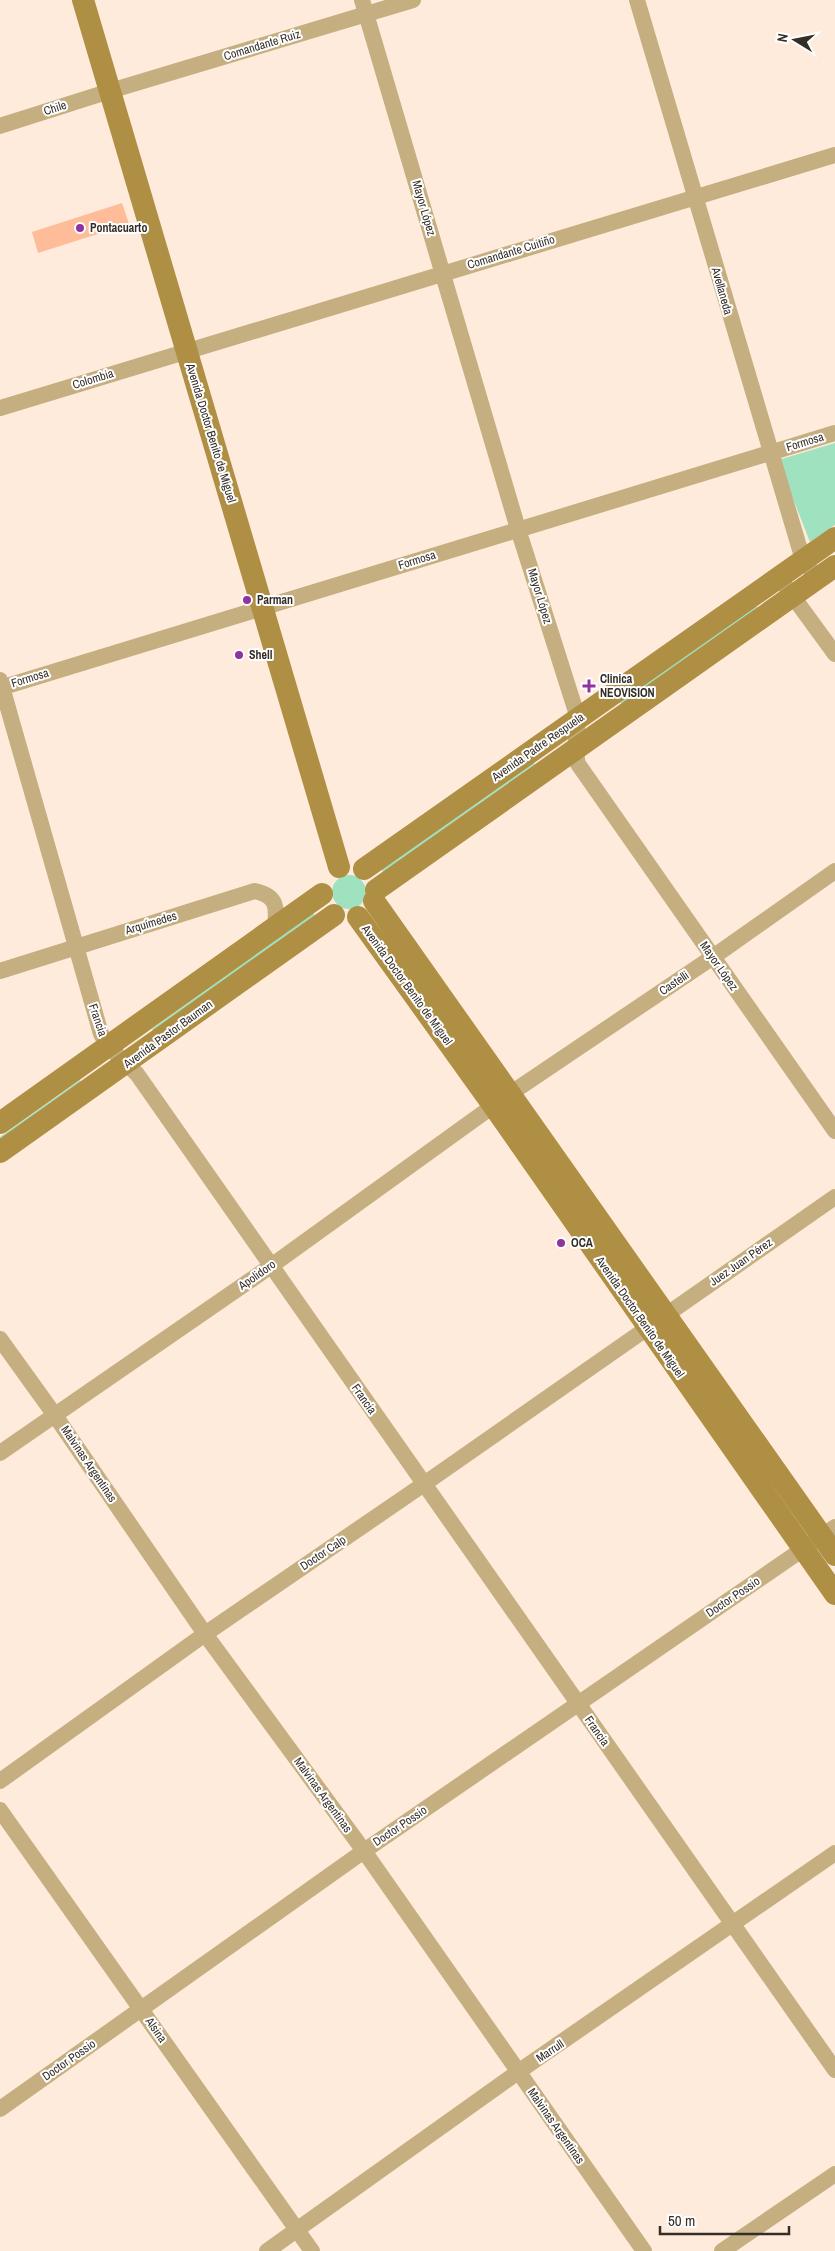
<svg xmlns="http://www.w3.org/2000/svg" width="835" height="2251" font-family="'Archivo Narrow',sans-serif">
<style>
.green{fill:#9ee2c0}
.building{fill:#febc99}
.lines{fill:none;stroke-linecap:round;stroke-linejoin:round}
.street{stroke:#c5af80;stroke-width:16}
.secondary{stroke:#af8f44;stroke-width:22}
.poi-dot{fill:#90339c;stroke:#fff;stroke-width:2}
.labels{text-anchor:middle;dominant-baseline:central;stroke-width:4;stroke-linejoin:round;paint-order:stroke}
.street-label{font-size:12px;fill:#352d27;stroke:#fff}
.poi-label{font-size:12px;font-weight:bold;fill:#352d27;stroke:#fff;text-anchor:start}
</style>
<rect width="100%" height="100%" fill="#ffebdb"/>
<!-- green -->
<path class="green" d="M835 443V525L810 542 778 460Z
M756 606 759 610 623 705 620 702Z
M532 762 535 764 383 872 381 869Z
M332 892a17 17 0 1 1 34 0a17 17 0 1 1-34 0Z
M313 913 315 915 154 1032 152 1029Z
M80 1080 82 1084 0 1143V1137Z"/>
<!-- building -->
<path class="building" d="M122 203 129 224 38 253 32 232Z"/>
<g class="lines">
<!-- street -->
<path class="street" d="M362 0 518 529 578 718 575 750 578 764 835 1131
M637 0 803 560 810 569
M0 126 110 91 413 0
M0 408 835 155
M786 587 835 654
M0 680 101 1034 109 1047 137 1074 835 2070
M0 688 835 433
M0 971 255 891C278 896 277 908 275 928
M0 1339 54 1414 205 1634 364 1851 644 2251
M0 1453 271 1266 511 1093 713 957 835 871
M0 1781 205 1634 424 1484 835 1197
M0 1810 312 2251
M0 2109 364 1851 835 1527
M267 2251 518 2072 835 1853
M722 2251 835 2174"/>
<!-- secondary -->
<path class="secondary" d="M83 0 339 867
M364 869 835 538
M376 890 835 566
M374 901 835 1555
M358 917 493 1105 835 1594
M0 1123 322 894
M0 1152 334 915"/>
</g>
<!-- markers -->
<g class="poi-dot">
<circle cx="80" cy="228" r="5"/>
<circle cx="247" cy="600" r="5"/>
<circle cx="239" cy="655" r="5"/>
<path d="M586.5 678.5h5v5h5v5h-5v5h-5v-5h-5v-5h5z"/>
<circle cx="561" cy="1243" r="5"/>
</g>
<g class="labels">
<!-- street labels -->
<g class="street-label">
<text transform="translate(262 45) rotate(-17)">Comandante Ruiz</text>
<text transform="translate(55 108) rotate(-18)">Chile</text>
<text transform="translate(424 208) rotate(74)">Mayor López</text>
<text transform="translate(511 252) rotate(-17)">Comandante Cuitiño</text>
<text transform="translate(722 291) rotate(74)">Avellaneda</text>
<text transform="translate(93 379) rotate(-17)">Colombia</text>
<text transform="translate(211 433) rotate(73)">Avenida Doctor Benito de Miguel</text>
<text transform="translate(805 442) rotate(-17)">Formosa</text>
<text transform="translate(417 560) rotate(-17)">Formosa</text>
<text transform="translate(540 596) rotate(73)">Mayor López</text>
<text transform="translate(30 678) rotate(-17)">Formosa</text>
<text transform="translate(538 747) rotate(-35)">Avenida Padre Respuela</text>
<text transform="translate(151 923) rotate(-17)">Arquímedes</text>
<text transform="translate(719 966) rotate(55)">Mayor López</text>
<text transform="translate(674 983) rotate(-34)">Castelli</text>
<text transform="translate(407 985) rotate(54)">Avenida Doctor Benito de Miguel</text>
<text transform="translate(98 1020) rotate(71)">Francia</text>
<text transform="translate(168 1034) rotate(-36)">Avenida Pastor Bauman</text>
<text transform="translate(741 1262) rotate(-35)">Juez Juan Pérez</text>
<text transform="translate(257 1275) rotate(-35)">Apolidoro</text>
<text transform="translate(640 1317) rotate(55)">Avenida Doctor Benito de Miguel</text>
<text transform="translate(364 1399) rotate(55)">Francia</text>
<text transform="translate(89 1464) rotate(56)">Malvinas Argentinas</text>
<text transform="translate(323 1553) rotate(-34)">Doctor Calp</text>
<text transform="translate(733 1597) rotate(-34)">Doctor Possio</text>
<text transform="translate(597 1731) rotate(55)">Francia</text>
<text transform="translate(323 1795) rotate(54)">Malvinas Argentinas</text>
<text transform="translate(400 1826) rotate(-34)">Doctor Possio</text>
<text transform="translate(156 2030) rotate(55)">Alsina</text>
<text transform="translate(550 2051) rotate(-34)">Marrull</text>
<text transform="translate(69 2060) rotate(-35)">Doctor Possio</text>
<text transform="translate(556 2126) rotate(55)">Malvinas Argentinas</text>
</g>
<!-- poi labels -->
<g class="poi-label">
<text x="90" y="228">Pontacuarto</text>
<text x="257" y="600">Parman</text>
<text x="249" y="655">Shell</text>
<text x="600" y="679">Clinica<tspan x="600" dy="14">NEOVISION</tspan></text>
<text x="571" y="1243">OCA</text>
</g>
</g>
<!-- north arrow -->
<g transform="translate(795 40) rotate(280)" stroke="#ffffff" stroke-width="4" paint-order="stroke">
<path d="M0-4L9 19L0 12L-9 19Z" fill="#352d27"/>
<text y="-8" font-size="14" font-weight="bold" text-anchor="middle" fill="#352d27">N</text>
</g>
<!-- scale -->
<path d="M660 2226v8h129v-8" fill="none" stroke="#352d27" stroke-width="2.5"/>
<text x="668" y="2226" font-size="15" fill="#352d27" stroke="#ffffff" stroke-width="4" paint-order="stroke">50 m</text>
</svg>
